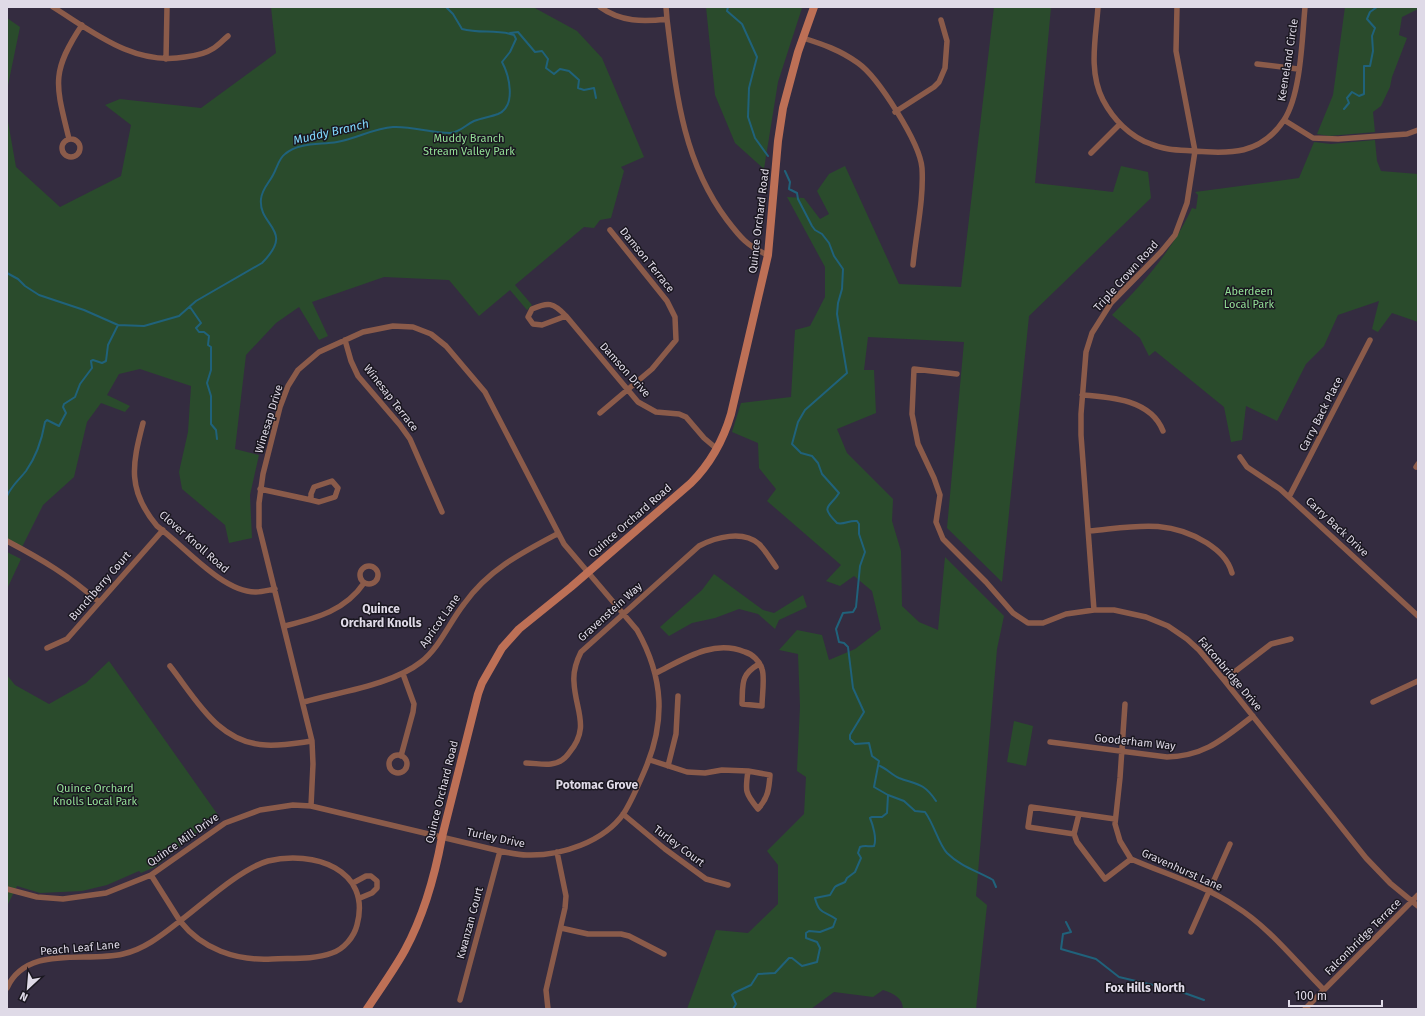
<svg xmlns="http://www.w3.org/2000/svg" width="1425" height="1016" font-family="'Fira Sans',sans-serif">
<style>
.green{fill:#2a4b2c}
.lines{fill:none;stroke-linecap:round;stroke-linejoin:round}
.stream{stroke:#20627b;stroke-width:2}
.street{stroke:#8b5b4a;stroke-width:5.5}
.secondary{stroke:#bd7056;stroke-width:8}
.labels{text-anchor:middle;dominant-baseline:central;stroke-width:3;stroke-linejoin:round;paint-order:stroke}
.street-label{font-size:11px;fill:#dfdae7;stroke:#1a1720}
.park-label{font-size:11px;fill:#93df96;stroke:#1a1720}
.water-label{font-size:12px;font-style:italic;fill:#80d9fe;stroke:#1a1720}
.neighbourhood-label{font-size:12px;font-weight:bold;fill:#dfdae7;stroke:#1a1720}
</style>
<rect width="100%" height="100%" fill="#342c40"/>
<!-- green -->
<path class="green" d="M271 7H533L577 31 602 58 644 157 621 167 624 171 611 218 600 220 594 228 584 227 515 285 532 305 527 310 510 290 479 316 449 280 384 277 312 302 328 336 319 340 299 307 276 323 246 355 235 449 259 455 250 495 252 538 229 543 225 525 182 489 179 472 188 432 191 386 140 369 119 374 107 395 130 406 125 412 101 403 87 422 74 477 43 505 21 549 7 541V116L16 167 60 207 121 176 131 125 105 105 120 99 201 108 276 53Z
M706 7 802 8 778 82 764 169 735 143 715 95Z
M994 7H1051L1035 183 1113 192 1121 166 1148 172 1151 198 1029 316 1002 582 947 528 964 342 868 337 864 370H874L876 413 837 429 847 453 893 499 892 521 901 551 902 606 919 622 938 630 945 557 1004 616 997 649 976 896 987 905 976 1009H903C903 998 893 993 883 990L873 997 834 992 811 1009H687L716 930 748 933 778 904V865L767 851 804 814 806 777 797 771 800 706 798 654 779 650 797 630 822 635 829 660 855 649 881 629 872 591 854 576 840 586 826 581 841 565 767 501 776 489 759 468 758 443 732 432 741 403 791 397 795 330 810 326 825 297V267L787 197 804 198 820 219 829 214 817 191 829 174 845 166 899 284 961 287Z
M1345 7H1418V9L1402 17 1399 35 1407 38 1392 77 1390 87 1381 106 1373 112 1375 132 1329 136 1317 134 1333 95Z
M7 18 20 27 7 90Z
M1375 140 1377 161 1381 171 1418 174V322L1392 313 1378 332 1372 329 1379 301 1338 315 1324 346 1306 364 1277 421 1246 406 1242 440 1231 442 1224 407 1155 351 1149 356 1140 338 1112 315C1146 280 1171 252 1192 208L1196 209 1198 195 1195 192 1299 178 1314 142 1331 144Z
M7 552 21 559 7 589Z
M714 574 763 610 774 613 803 595 807 607 779 620 775 629 758 614 739 609 715 618 692 623 669 636 660 627 702 590Z
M109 661 218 815 204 823 206 825 155 867 141 873 139 871 107 885 82 891 40 893 17 886 7 906V675L15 685 49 704 86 683Z
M1014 721 1033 726 1026 766 1007 762Z"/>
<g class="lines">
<!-- stream -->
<path class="stream" d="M728 7 727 11 742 24 757 57 749 88 748 117 755 138 768 156
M510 33 518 32 535 52 542 51 548 59 546 68 554 74 560 69 569 71 579 80 578 88 584 90 594 88 596 98
M1344 109 1349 103 1347 98 1352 92 1359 96 1364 94V66H1370L1373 51 1372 36 1375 28 1367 19 1370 12 1377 7
M7 273 18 279 25 286 39 295 84 310 118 325 144 326 179 316 196 301 262 263C296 229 258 227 261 199 262 189 269 183 273 175 277 168 279 158 285 154 299 142 320 145 337 142 356 139 374 128 393 127 412 126 431 133 450 133 461 132 465 125 474 121 482 118 490 117 498 114 517 106 509 75 502 62L510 52 516 39 514 35C496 29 480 34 462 29L453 14 446 7
M190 307 201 323 196 328 199 332H204L209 336 208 345 211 347V370L207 383 211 396V424L216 430 217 439
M7 496C12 485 19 480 26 471 36 457 42 439 45 422L47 420 59 426 66 413 63 407 64 404 75 397 80 384 92 368 91 361 93 360 102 363 106 361 108 345 118 325
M880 766C887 769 892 775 899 778 918 785 924 783 936 801
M888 795 904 801 915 811 925 812C934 824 939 845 947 853 960 866 977 871 993 880L996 887
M1066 922 1071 932 1063 934 1061 949 1096 959 1119 977 1170 989
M1176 990 1204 1000
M733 1009 736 1004 732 995 734 993 751 985 758 974 775 973 789 958H792L802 966 817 962 820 948 817 942 806 938V933L809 931 820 932 833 927 836 919C824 911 819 914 815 898L830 895C837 884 832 888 845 882L847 878 855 872 861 858 858 853 860 847C865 845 869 847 874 846 877 839 873 825 870 818L872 817H882L887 813 888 795 874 787 879 761 872 756 869 743 855 744 850 739V735L864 712 853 688 848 647 844 643 839 642 836 629 843 613 853 612 856 607 860 566 865 552 859 534V524L857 521C849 520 844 525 837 523 819 505 830 508 839 493L822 474 818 463 812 456 801 453 792 444 798 422 805 410 847 373 837 314 838 303 842 289 843 269 834 256 829 243 822 234 815 230 812 226 798 199 797 193 789 189 790 182 785 171"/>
<!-- street -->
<path class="street" d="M53 7C93 32 134 66 185 57 195 56 205 54 214 48 219 45 223 40 228 36
M600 7C621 22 643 22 667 19L666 7
M1098 7C1096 37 1088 71 1103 100 1113 119 1130 137 1151 144 1164 150 1179 150 1193 151 1230 154 1261 155 1284 120 1301 94 1302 39 1305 7
M667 19C676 91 682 160 727 220 740 237 747 246 768 255
M803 38C822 44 840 50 858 63 878 77 920 143 922 168 924 199 916 233 913 265
M166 59 167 7
M1257 64 1298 69
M895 112 934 87 939 82 945 68 947 41 941 20
M1284 120 1313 138 1338 139 1407 134 1418 130
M69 139C56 85 50 73 82 25
M62 148a9 9 0 1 1 18 0a9 9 0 1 1-18 0Z
M1091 153 1120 124
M566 316 542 325 533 324 528 317 532 309C548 302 553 302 566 316L638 402 656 412 679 414 686 417 704 438 717 449
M345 340 351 361 358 376 400 425 410 439 442 512
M957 374 914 369 912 414 918 444 934 478 940 495 936 522 943 539 986 582 1013 613 1028 623H1043L1066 614 1094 610H1114L1146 617 1168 626 1187 639 1199 650 1224 680 1366 858 1390 883 1418 906
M1082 395C1112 397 1151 400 1163 431
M600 413 652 369 676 340 675 317 667 301 610 230
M143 423C132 465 127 490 157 526 183 545 223 593 256 592 262 592 269 590 275 589
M1240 457 1247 467 1280 489 1418 616
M1416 467 1418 464
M332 481 338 488 335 497 319 502 311 500V494L314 487Z
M260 489 311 500
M1289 497 1370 340
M1089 531C1133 527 1167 518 1207 543 1219 551 1228 559 1232 573
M7 541C43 560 68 575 99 602
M360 575a9 9 0 1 1 18 0a9 9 0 1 1-18 0Z
M1094 610 1081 435V414L1086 352 1092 333 1111 303 1161 252 1175 235 1187 203 1195 151 1176 51 1177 7
M285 626C316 618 345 611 364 583
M47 648 67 639 163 530
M170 666C196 699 218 743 266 745 281 746 297 743 312 741
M656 673C684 659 713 639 745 652 752 654 760 661 762 669 765 677 762 696 762 706L742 704C743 684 740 675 759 664
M1224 680 1271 644 1291 639
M304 702C339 692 392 685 421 662 440 647 449 623 464 604 488 570 521 553 557 534
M1373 702 1418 681
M1125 704 1120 778 1115 824 1120 841 1131 859C1165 874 1204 885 1235 906 1269 927 1296 962 1324 990
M1050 742 1167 757C1206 756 1224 738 1253 716
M389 764a9 9 0 1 1 18 0a9 9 0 1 1-18 0Z
M401 756 413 712 414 704 403 674
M650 760 687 772 705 773 722 770 748 771 770 775C769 789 768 798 758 809 745 793 745 791 748 771
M526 763C534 763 543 765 551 764 559 763 565 759 569 753 591 727 575 710 574 682 573 671 576 662 581 652L699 546C716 537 743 530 759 544 766 551 771 560 776 567
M668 766 676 734 678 696
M623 814 665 849 706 879 728 885
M1079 814 1074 834 1077 842 1105 879 1131 859
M1074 834 1028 827 1031 807 1115 819
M353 883 366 876H371L377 881V888L372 893 360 898
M7 889 37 897 63 899 106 893 151 875 225 823 260 810 293 805 311 806 500 851C509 853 518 855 527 855 561 856 604 842 624 813 632 800 638 786 644 772 666 722 664 678 637 630L564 544 485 392 446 346 431 334 413 327 393 326 363 332 319 352 298 370 288 386 280 407 263 474 259 503V527L312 741 313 764 311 806
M561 928 588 934H621L629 936 664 954
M1191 932 1230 844
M7 988C27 944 85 963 123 954 145 949 162 935 180 921 202 949 236 961 272 959 291 958 313 960 332 953 344 949 354 937 357 925 372 869 313 850 268 861 240 869 204 903 180 921L151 875
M460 1000 500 851
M548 1009 546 990 565 908 566 896 557 852
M1305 1009 1418 895"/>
<!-- secondary -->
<path class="secondary" d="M367 1009C380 989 394 970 405 950 424 915 435 875 442 837L478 694 482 683 502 648 519 629 571 587 691 483C711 463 723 441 731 414L768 255 778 141 783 108 798 52 814 7"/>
</g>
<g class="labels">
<!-- street labels -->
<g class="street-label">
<text transform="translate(1288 60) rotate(-81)">Keeneland Circle</text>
<text transform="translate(759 221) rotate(-83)">Quince Orchard Road</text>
<text transform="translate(647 260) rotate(51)">Damson Terrace</text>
<text transform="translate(1126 276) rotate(-48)">Triple Crown Road</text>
<text transform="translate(625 370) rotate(48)">Damson Drive</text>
<text transform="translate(391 398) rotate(52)">Winesap Terrace</text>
<text transform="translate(1321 414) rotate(-63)">Carry Back Place</text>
<text transform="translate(269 419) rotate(-73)">Winesap Drive</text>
<text transform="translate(630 521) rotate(-41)">Quince Orchard Road</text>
<text transform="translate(1337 527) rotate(43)">Carry Back Drive</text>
<text transform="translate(194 542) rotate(41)">Clover Knoll Road</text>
<text transform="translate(100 586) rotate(-49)">Bunchberry Court</text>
<text transform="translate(610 612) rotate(-42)">Gravenstein Way</text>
<text transform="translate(440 621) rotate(-55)">Apricot Lane</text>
<text transform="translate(1230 674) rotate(50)">Falconbridge Drive</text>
<text transform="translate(1135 742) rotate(6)">Gooderham Way</text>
<text transform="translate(442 792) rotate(-76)">Quince Orchard Road</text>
<text transform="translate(496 838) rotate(12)">Turley Drive</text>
<text transform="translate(183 840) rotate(-35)">Quince Mill Drive</text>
<text transform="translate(679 846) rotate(37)">Turley Court</text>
<text transform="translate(1182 870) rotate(24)">Gravenhurst Lane</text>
<text transform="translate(470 923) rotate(-75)">Kwanzan Court</text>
<text transform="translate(1363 937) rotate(-45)">Falconbridge Terrace</text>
<text transform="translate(80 948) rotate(-5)">Peach Leaf Lane</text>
</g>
<!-- park labels -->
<g class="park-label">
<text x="469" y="138">Muddy Branch<tspan x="469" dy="13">Stream Valley Park</tspan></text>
<text x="1249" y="291">Aberdeen<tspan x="1249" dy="13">Local Park</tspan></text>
<text x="95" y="788">Quince Orchard<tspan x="95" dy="13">Knolls Local Park</tspan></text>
</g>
<!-- water labels -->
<g class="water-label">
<text transform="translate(331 132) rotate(-13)">Muddy Branch</text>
</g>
<!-- neighbourhood labels -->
<g class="neighbourhood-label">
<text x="381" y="609">Quince<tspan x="381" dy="14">Orchard Knolls</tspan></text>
<text x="597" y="785">Potomac Grove</text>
<text x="1145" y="988">Fox Hills North</text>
</g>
</g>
<!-- border -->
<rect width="1425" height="1016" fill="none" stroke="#dfdae7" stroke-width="16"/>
<!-- north arrow -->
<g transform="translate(28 988) rotate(206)" stroke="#1a1720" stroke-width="3" paint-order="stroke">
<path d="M0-3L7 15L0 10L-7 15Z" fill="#dfdae7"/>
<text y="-6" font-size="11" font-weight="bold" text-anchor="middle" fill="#dfdae7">N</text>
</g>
<!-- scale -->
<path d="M1289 1000v6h93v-6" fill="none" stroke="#dfdae7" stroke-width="2"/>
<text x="1295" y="1000" font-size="12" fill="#dfdae7" stroke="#1a1720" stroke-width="3" paint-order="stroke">100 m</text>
</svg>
